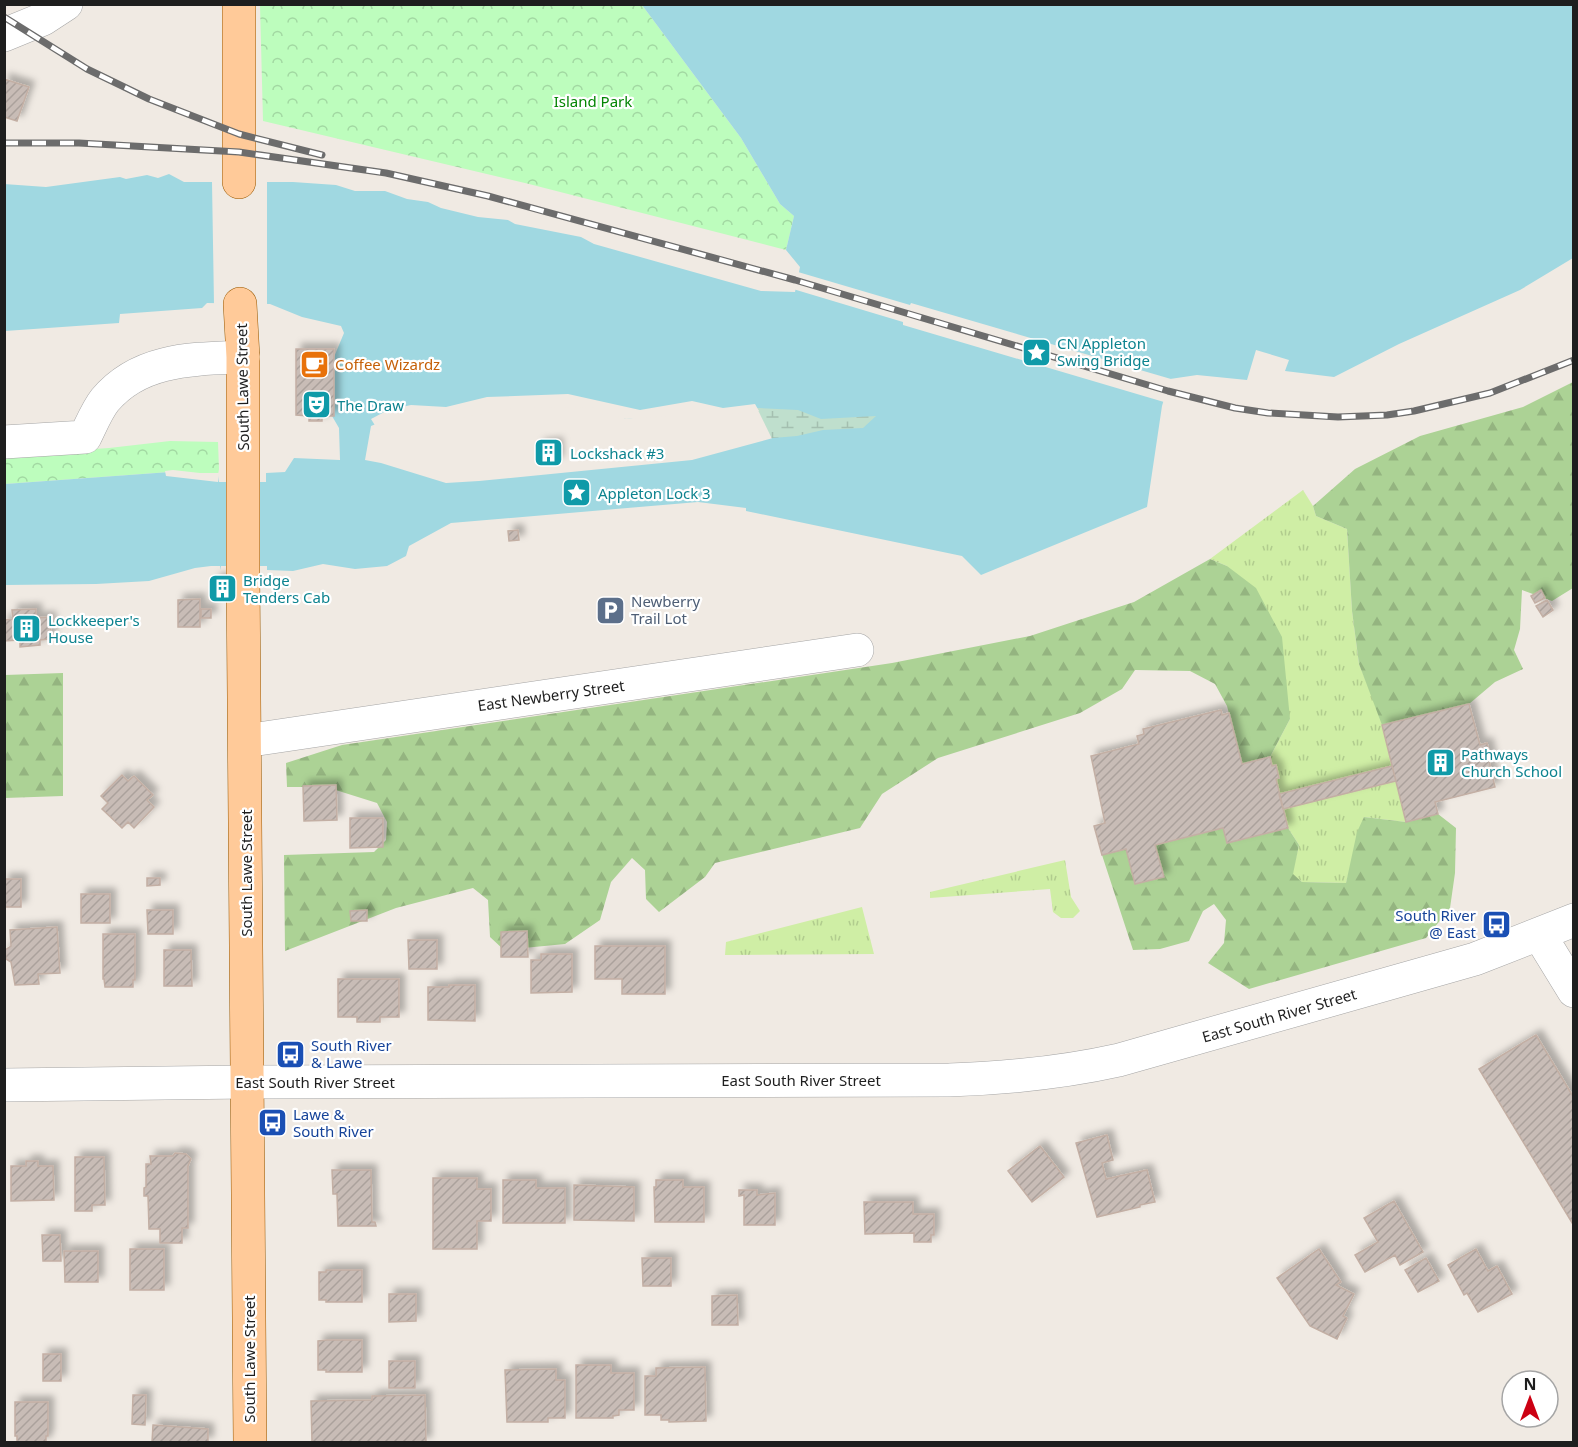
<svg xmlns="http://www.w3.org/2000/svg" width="1578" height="1447" font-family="'Noto Sans',sans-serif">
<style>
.grass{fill:url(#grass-tufts)}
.forest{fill:url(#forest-firs)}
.wetland{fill:url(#wetland-marsh)}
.park{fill:url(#park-crowns)}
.water{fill:#a0d8e1;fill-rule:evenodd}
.pier{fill:#f0eae3}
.building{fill:url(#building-hatch);stroke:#c3afa4;stroke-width:1.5;filter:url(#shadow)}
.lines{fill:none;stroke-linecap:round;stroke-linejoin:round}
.minor-casing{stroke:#a5a5a5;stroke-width:34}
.major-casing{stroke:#985800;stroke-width:34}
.minor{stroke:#fff;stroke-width:33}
.major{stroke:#ffca99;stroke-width:33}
.rail-casing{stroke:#6c6c6c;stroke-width:7}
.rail{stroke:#fff;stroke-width:4.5;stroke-dasharray:14;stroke-linecap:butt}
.labels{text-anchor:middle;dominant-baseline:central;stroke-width:4.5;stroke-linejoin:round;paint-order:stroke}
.park-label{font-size:15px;fill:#048503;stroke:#fff}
.culture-label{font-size:15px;fill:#0d838f;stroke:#fff;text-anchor:start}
.food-label{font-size:15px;fill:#c56008;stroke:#fff;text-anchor:start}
.street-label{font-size:15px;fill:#1e1e1e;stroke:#fff}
.service-label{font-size:15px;fill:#4e5e75;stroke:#fff;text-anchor:start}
.transit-label{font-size:15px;fill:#164399;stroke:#fff;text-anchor:start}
</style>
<defs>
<pattern id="grass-tufts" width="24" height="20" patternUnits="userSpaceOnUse" patternTransform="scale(1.5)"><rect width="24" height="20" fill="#cfeea5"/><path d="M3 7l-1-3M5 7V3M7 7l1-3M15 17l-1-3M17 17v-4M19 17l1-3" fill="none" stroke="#b1cc8e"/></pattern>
<pattern id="forest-firs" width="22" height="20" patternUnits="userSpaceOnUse" patternTransform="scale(1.5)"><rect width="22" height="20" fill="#acd295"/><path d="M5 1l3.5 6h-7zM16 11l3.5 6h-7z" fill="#94b480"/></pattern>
<pattern id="wetland-marsh" width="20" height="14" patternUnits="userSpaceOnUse" patternTransform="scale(1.5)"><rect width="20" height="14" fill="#bfdfcd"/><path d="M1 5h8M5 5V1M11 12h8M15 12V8" fill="none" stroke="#a4bfb0"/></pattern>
<pattern id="park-crowns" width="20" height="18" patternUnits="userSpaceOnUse" patternTransform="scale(1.5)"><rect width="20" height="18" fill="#bdfdbd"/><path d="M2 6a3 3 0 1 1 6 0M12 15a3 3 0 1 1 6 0" fill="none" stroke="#a2d8a2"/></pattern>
<pattern id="building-hatch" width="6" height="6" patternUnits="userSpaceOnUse" patternTransform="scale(1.5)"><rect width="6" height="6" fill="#c8bcb6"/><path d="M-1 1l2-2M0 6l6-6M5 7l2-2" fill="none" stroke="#aba19c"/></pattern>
<filter id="shadow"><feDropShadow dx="5.5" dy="-5.5" stdDeviation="3" flood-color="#0004"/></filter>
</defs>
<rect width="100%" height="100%" fill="#f0eae3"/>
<!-- grass -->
<path class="grass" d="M1303 490 1313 506 1316 516 1347 529 1352 611 1359 664 1382 720 1406 822 1364 817 1346 883 1302 882 1292 874 1299 845 1288 828 1276 779 1279 778 1276 765 1272 766 1270 757 1290 719 1227 566 1210 559Z
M1065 860 1071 897 1080 911 1073 918H1061L1053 912 1050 889 930 898V892Z
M862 907 874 954 725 955 726 942Z"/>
<!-- forest -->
<path class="forest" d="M1573 382V588L1552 601 1522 590 1520 629 1514 650 1523 669 1495 682 1469 704 1382 725 1359 664 1352 611 1347 529 1316 516 1313 506 1355 469 1420 436 1523 407Z
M1210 559 1227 566 1256 588 1282 637 1290 719 1270 757 1242 764 1227 706 1215 684 1190 671 1135 670 1122 689 1080 713 938 758 882 794 860 828 715 863 705 877 659 912 646 899 645 870 632 858 611 882 600 920 565 944 504 950 490 937 488 900 473 888 396 908 285 951 284 855 374 852 386 840 387 822 377 803 326 787H287L286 763 342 745 892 663 1030 636 1134 602Z
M63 673V796L5 798V675Z
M1438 814 1456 828 1455 873 1450 908 1426 938 1249 989 1208 963 1224 943 1226 920 1214 904 1203 911 1189 941 1160 949 1133 950 1102 855 1126 849 1136 884 1163 877 1155 845 1223 828 1227 843 1288 828 1299 845 1293 874 1302 882 1346 883 1357 832 1364 817 1406 822Z"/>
<!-- wetland -->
<path class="wetland" d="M755 404 844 410 906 421 775 445Z"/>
<!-- park -->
<path class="park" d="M260 5H642L741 138 780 204 794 216 786 250 529 184 263 121Z
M170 441 218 442 219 469 218 475 170 472 5 484V455L109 448Z"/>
<!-- water -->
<path class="water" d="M642 5H1573V258L1520 290 1399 344 1334 377 1285 371 1289 360 1256 350 1247 380 1197 375 1170 379 1162 406 1147 507 981 575 962 556 746 511V508L698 502 451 523 409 546 406 556 387 566 355 569 323 564 293 571 267 570V566H221L220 570 155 585 5 589V484L170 472 218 475 219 482H266V473L285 472 294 458 340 460 339 428 332 416 334 357 344 333 341 326 302 317 270 304 207 303 202 308 120 314 119 323 5 331 4 184 46 187 120 177 126 179 147 175 158 178 169 174 184 182H293L336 185 355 191H385L407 199 428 202 441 208 478 217 508 220 515 224 581 237 594 244 761 291 795 292 800 267 786 250 794 216 780 204 741 138ZM521 404 596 405 626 419 668 413 691 405 712 413 759 408 798 410 821 419 876 416 863 428 823 430 797 436 773 438 692 460 479 481 446 483 381 463 365 460 371 426 405 412Z"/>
<!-- pier -->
<path class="pier" d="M212 182H267V304H214Z
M798 272 910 305 911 303 1171 379 1164 402 903 325V322L793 289Z
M568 394 640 410 692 401 723 408 755 404 759 411 712 416 691 408 671 416 626 419 611 415 596 408 521 407 459 418 405 415 376 427 371 419 388 410 411 405 446 407 487 397Z
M173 470 200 473H219L218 482 166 476 165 471Z
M211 566H220V574L155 588 107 593 4 592 5 585 96 584 149 581 195 568Z"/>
<!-- building -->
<path class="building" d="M4 79 29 87 17 121 4 117Z
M296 349H334V416H322V421H309V416L296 415Z
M557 443 558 461 541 463 539 445Z
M518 530 519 540 509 541 508 531Z
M215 579H229L230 599H215Z
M1541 590 1545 598 1535 603 1531 596Z
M200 599V627H178V600Z
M1547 600 1553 610 1543 617 1536 606Z
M36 609V618L50 617 51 639 40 640V645L20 647V640L4 641V620L13 619 12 610Z
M201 609H211V618H201Z
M1469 704 1480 745 1487 743 1491 760 1489 761 1495 787 1435 802 1438 814 1406 822 1382 725Z
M1221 710 1222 715 1229 713 1242 764 1270 757 1272 766 1276 765 1279 778 1276 779 1288 828 1227 843 1223 828 1155 845 1164 877 1135 884 1126 849 1102 855 1094 826 1105 823 1091 756 1139 744 1137 736 1144 734 1143 729Z
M1392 766 1396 781 1283 809 1279 794Z
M122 775 128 781 134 776 153 795 147 800 154 807 134 828 128 822 122 828 102 809 108 803 101 796Z
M336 785 337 820 304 821 303 786Z
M350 818H383V847L350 848Z
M147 878H160V885L147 886Z
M4 879H21V907H4Z
M81 894H110V923H81Z
M147 910H173V934H148Z
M367 910V921H351L350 911Z
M57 927 60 973 38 974 39 984 15 985 11 962 6 959 5 950 11 946 10 930Z
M527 931 528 957H501V932Z
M103 934H135V980H133V987H105L104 979H103Z
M408 940H437V969H409Z
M595 946H665V994H622V979H595Z
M164 950H191L192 986H164Z
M541 954H572V992L531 993V960H541Z
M338 979H399V1017H380V1022H357V1017H338Z
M449 985H475V1021L428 1020V987H449Z
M1536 1035 1574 1098V1226L1479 1069Z
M1107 1135 1113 1160 1102 1163 1106 1179 1147 1170 1155 1202 1140 1205V1207L1097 1217 1076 1143Z
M1040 1146 1064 1177 1032 1202 1008 1171Z
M175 1153 186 1154 191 1159 188 1166V1228H182V1243H160V1229H149L148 1196H144V1188L146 1187V1164H151L150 1156H173Z
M75 1157H104L105 1205H92V1211H75Z
M26 1161H38V1166H53L54 1200 11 1201V1166H26Z
M332 1170H371L372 1222H375L376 1226H338L337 1194H333Z
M433 1178H477V1189H491V1221H477V1249H433Z
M503 1180H536V1188H565V1223H503Z
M656 1180H683V1187H704V1222H655L654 1187H656Z
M574 1185 634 1187V1221L574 1220Z
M739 1190H757V1195L775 1193V1225H744V1195L739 1196Z
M1394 1201 1423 1252 1400 1265 1395 1255 1365 1272 1355 1255 1378 1242 1364 1218Z
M864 1202H913V1214H934V1235H931V1242H914V1233L865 1234Z
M42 1235H60L61 1261H43Z
M130 1249H164V1290H130Z
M1319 1249 1341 1282 1336 1285 1354 1294 1343 1316 1347 1318 1337 1339 1310 1326 1277 1278Z
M1476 1249 1488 1271 1497 1266 1512 1294 1478 1312 1467 1293 1464 1295 1448 1265Z
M64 1251H98V1282H65Z
M642 1258H671V1286H643Z
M1426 1258 1439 1281 1418 1292 1405 1270Z
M326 1270H362V1302H326V1300H319V1272H326Z
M389 1294H416V1321L389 1322Z
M737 1295 738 1325H712V1296Z
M327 1340H362V1372H326V1370H318V1341Z
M43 1354H61V1381H43Z
M389 1361H415V1388H389Z
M576 1365H611V1373H634V1410H619V1415L613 1416V1418H576Z
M705 1367 706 1421 669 1422V1420H661V1415H645V1376H656V1368Z
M556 1369V1380H565V1418H548V1422H507L505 1370Z
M133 1395H146L145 1425 132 1424Z
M425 1395 426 1442H312L311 1401 372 1400V1396Z
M15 1402H48V1436H46V1442H17V1436H15Z
M153 1425 208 1429V1442H152Z"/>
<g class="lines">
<defs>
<path id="minor" d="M4 35 43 19 66 4
M4 442 85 437C91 425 97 410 105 400 140 358 194 359 243 357
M245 741 857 650
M1539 934 1574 991
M4 1085 247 1082 949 1080C1008 1078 1061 1073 1119 1060L1475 959 1574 920"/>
<path id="major" d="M239 4V182
M240 304 243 357V573L250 1442"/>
</defs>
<!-- minor casing -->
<use href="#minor" class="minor-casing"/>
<!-- major casing -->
<use href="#major" class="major-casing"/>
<!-- minor -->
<use href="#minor" class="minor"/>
<!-- major -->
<use href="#major" class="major"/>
<defs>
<path id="rail" d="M4 17 87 69 149 99 239 134 322 155
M4 143H79L239 152 386 173 488 196 795 280 1168 391 1235 408 1268 413 1338 417 1387 415 1414 411 1490 393 1574 360"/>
</defs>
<!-- rail casing -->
<use href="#rail" class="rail-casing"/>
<!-- rail -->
<use href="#rail" class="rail"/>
</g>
<!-- icons -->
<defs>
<symbol id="sight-square" viewBox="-11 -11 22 22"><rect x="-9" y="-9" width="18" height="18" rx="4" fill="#0f9aa8" stroke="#fff"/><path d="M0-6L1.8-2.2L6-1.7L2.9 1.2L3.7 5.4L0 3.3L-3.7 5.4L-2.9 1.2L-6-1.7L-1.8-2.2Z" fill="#fff"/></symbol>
<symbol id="cafe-square" viewBox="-11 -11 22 22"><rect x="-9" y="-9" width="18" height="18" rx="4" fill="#e8710a" stroke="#fff"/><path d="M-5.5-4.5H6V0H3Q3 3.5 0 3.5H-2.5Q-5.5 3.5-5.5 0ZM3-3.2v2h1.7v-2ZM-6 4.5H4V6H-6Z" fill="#fff"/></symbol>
<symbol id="theatre-square" viewBox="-11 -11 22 22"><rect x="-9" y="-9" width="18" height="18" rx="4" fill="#0f9aa8" stroke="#fff"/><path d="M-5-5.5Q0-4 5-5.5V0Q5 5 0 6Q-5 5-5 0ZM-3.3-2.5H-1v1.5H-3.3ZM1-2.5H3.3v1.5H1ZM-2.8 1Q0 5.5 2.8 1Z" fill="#fff"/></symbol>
<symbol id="building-square" viewBox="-11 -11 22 22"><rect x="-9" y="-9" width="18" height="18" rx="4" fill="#0f9aa8" stroke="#fff"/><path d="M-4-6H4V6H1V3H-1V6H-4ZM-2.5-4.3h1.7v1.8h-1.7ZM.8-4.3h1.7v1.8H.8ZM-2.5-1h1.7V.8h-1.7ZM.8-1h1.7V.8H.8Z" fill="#fff"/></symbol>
<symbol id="parking-square" viewBox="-11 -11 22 22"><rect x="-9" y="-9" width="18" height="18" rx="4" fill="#5c6f8a" stroke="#fff"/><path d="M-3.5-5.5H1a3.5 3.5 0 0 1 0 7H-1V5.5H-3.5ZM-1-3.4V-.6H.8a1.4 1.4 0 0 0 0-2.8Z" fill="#fff"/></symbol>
<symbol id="bus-square" viewBox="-11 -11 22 22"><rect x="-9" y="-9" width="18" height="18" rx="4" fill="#1a4fb4" stroke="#fff"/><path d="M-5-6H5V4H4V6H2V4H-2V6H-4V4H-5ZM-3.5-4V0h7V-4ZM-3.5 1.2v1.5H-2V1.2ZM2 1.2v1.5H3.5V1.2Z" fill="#fff"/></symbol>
</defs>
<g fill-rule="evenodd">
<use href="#sight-square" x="1020" y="336" width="33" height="33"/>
<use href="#cafe-square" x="298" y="348" width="33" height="33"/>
<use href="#theatre-square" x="300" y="388" width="33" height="33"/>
<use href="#building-square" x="532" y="436" width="33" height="33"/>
<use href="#sight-square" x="560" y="476" width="33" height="33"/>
<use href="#building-square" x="206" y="572" width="33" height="33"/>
<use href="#parking-square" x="594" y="594" width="33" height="33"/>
<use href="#building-square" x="10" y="612" width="33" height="33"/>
<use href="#building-square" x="1424" y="746" width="33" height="33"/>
<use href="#bus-square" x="1480" y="908" width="33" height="33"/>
<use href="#bus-square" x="274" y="1038" width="33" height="33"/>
<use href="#bus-square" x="256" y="1106" width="33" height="33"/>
</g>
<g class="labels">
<!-- park labels -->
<g class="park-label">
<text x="593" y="101">Island Park</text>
</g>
<!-- culture labels -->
<g class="culture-label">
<text x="1057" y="343">CN Appleton<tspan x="1057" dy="17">Swing Bridge</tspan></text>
<text x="337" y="405">The Draw</text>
<text x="570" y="453">Lockshack #3</text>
<text x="598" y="493">Appleton Lock 3</text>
<text x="243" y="580">Bridge<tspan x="243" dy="17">Tenders Cab</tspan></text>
<text x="48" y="620">Lockkeeper's<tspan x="48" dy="17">House</tspan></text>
<text x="1461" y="754">Pathways<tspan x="1461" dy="17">Church School</tspan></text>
</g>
<!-- food labels -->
<g class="food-label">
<text x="335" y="364">Coffee Wizardz</text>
</g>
<!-- street labels -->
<g class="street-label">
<text transform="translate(242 387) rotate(-91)">South Lawe Street</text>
<text transform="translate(551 695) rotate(-8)">East Newberry Street</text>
<text transform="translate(246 873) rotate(-90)">South Lawe Street</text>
<text transform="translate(1279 1015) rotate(-16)">East South River Street</text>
<text x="801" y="1080">East South River Street</text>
<text x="315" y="1082">East South River Street</text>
<text transform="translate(249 1359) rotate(-90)">South Lawe Street</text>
</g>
<!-- service labels -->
<g class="service-label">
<text x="631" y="601">Newberry<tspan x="631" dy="17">Trail Lot</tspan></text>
</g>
<!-- transit labels -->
<g class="transit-label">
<text x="1476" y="915" text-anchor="end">South River<tspan x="1476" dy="17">@ East</tspan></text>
<text x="311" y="1045">South River<tspan x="311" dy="17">&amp; Lawe</tspan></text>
<text x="293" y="1114">Lawe &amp;<tspan x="293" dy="17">South River</tspan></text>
</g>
</g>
<!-- border -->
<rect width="1578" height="1447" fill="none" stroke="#1e1e1e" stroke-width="12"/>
<!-- north arrow -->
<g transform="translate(1530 1399)"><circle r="28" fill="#ffffff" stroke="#a5a5a5" stroke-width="1.5"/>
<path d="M0-4.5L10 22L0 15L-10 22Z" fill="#cc0012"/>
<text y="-9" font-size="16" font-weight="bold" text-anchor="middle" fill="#1e1e1e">N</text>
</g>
</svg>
